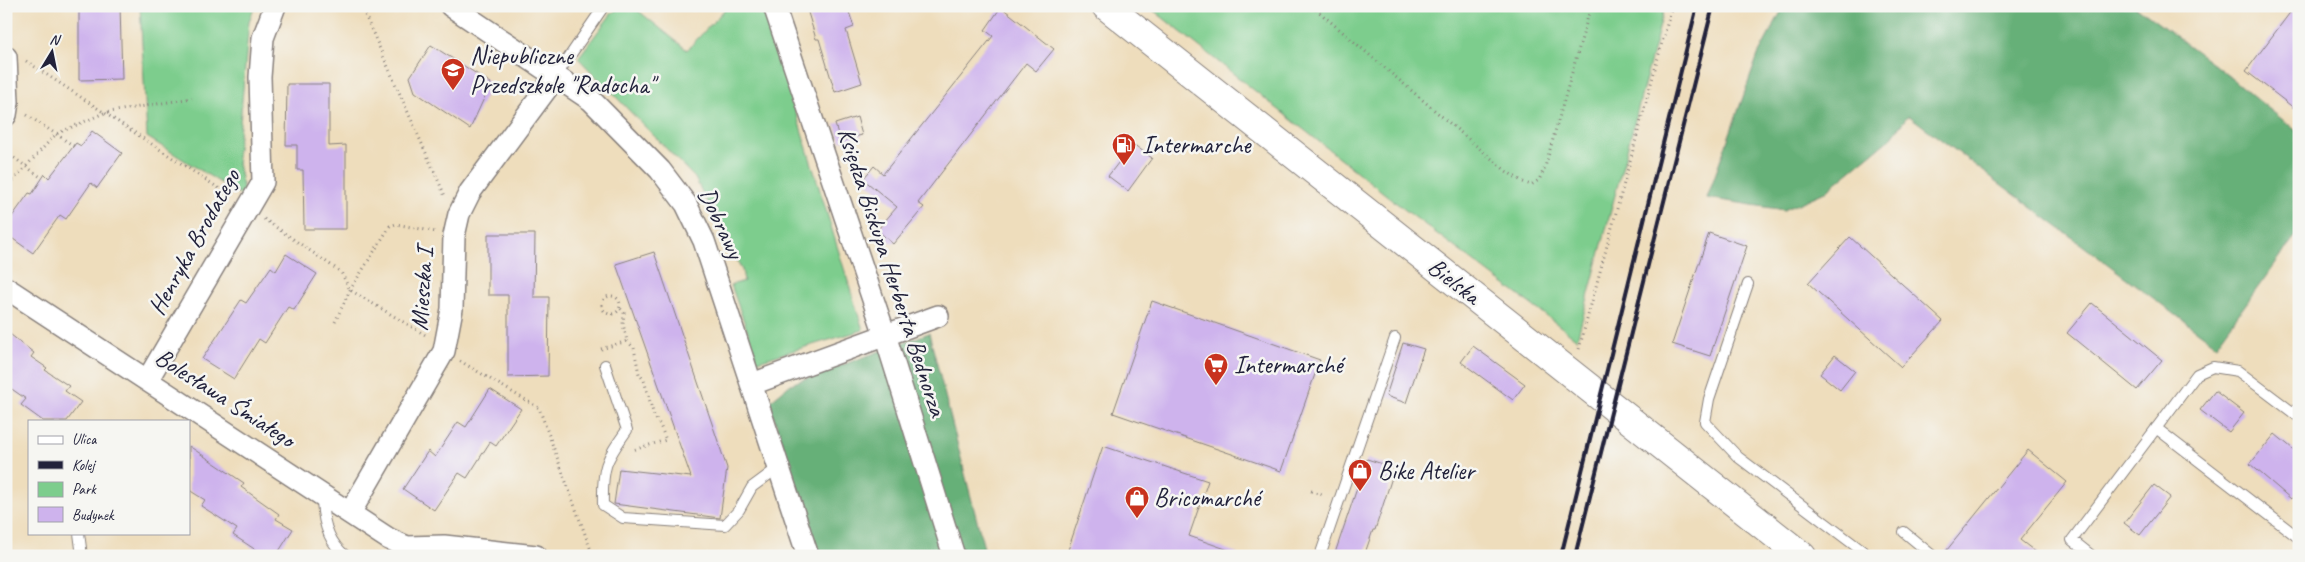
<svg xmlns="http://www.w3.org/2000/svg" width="2305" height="562" font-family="Caveat,sans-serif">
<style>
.green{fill:#7dcd8d;stroke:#507864}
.forest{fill:#66b078;stroke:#44695a}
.building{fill:#ceb3ed}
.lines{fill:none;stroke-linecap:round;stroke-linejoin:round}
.lane-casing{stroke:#88807c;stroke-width:12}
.street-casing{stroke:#88807c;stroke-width:24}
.secondary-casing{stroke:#88807c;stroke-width:30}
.path{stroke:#88807c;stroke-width:3;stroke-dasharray:1 4;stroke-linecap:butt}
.lane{stroke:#fff;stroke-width:10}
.street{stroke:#fff;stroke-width:21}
.secondary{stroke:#fff;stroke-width:28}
.rail{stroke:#22223b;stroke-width:4}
.labels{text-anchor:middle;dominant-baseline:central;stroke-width:5;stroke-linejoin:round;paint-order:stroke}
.poi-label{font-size:25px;fill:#22223b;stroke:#f6f6f2;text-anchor:start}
.street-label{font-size:25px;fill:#22223b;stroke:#f6f6f2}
</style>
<rect width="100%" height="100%" fill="#f6f6f2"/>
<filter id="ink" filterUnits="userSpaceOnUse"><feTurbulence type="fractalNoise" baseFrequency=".02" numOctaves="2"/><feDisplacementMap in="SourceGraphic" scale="10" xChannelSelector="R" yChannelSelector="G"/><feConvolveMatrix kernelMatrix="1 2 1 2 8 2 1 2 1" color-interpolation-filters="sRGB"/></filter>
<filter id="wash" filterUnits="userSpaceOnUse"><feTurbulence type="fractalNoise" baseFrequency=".0096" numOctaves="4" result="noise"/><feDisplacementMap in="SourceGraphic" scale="20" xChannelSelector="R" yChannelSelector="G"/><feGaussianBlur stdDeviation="1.12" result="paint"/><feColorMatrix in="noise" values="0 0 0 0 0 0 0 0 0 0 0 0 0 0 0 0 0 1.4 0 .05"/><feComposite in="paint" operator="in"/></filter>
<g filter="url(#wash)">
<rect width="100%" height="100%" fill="#eeddbc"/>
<!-- green -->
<path class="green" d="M140 6H255L249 21 237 158 245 198 147 137Z
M622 6 635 8 687 50 728 6H763L863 330 758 361 731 285 744 281 742 270 695 178 578 58 612 13Z
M1148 6H1665L1577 339 1404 209Z"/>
<!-- forest -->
<path class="forest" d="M1784 6H2135L2211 62 2299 133V231L2216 345 1908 115 1892 137 1825 192 1784 210 1707 198 1758 55Z
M929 333 986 556H819L769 402 791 384Z"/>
<g id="blocks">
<!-- building -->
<path class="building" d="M79 6H120L122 79 79 80Z
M806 6H847L854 27 846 30 862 83 835 92 819 39H816Z
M2295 6H2299V112L2246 71Z
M1001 7 1054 49 1036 71 1026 63 918 203 924 207 893 244 877 230 897 207 863 179 874 166 883 174 993 36 985 30Z
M431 45 491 83 470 129 415 92 410 77Z
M287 84H329V146L346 145V229H304L303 170H297V145H286Z
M857 117 862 135 840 141 835 124Z
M92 131 122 153 97 188 91 183 66 219 60 215 33 253 6 234V225L29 193 32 194 45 174 49 178 76 143 81 146Z
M1133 144 1152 158 1128 191 1108 176Z
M1709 233 1747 246 1710 356 1672 344Z
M488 234H535L534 297H549L548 376 508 377V295H488Z
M1850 237 1943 321 1901 367 1808 283Z
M654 252 727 468 720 518 614 504 619 469 691 477 616 264Z
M286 254 317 274 294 310 288 307 265 343 259 339 234 379 202 359 241 300 246 303 271 267 276 271Z
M1152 301 1320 360 1281 471 1113 413Z
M2092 303 2162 360 2137 390 2067 333Z
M6 331 34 353 31 357 47 368 45 370 69 386 65 391 81 402 67 421H43L21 405 26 399 6 385Z
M1403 343 1424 349 1406 403 1386 396Z
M1473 346 1525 384 1513 400 1461 362Z
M1835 355 1855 371 1840 390 1820 374Z
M490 389 521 409 496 446 490 442 467 478 459 473 434 510 403 489 428 451 435 457 458 422 466 427Z
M2215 391 2244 413 2229 432 2200 410Z
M2275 434 2299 454V490L2291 499 2250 464Z
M189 446 244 483 241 487 279 514 276 519 293 529 276 556H265L233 535 237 529 201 506 205 500 189 490Z
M1103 446 1208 481 1189 536 1237 553V556H1066Z
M2028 450 2067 482 2020 540 2041 556H1942Z
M1367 459 1395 468 1375 530H1373L1364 556H1334Z
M2154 485 2170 497 2140 535 2124 523Z"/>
</g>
</g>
<g filter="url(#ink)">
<use href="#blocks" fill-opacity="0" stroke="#88807c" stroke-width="1"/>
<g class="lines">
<defs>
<path id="lane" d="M556 76 604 6
M1748 284 1709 399 1705 422 1738 457 1869 556
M605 365 627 430C605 461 602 467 603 505L623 518 725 525 739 510 752 487 779 467
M2156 428 2299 538
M322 495C322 517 327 542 346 556
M1904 532 1933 556
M79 533 82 556
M1320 556 1395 338
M2092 556 2072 540 2197 374 2213 367 2238 371 2299 417"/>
<path id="street" d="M451 6 591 100 660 170 686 204 704 241 808 556
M774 6 885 335 954 556
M6 57 8 102 6 115
M6 288 389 539 407 547 444 546 536 556
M148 379 263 182 260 77 263 38 275 6
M752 384 938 316
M350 513 444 351 452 309 454 236 459 214 470 192 556 76"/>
<path id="secondary" d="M1106 6 1802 556"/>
</defs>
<!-- lane casing -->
<use href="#lane" class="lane-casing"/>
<!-- street casing -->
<use href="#street" class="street-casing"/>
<!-- secondary casing -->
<use href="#secondary" class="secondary-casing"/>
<!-- path -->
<path class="path" d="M361 6 445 196
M1312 6 1506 171 1523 182 1531 185 1539 180 1545 167 1591 6
M26 61 232 197
M27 115 74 146
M6 152 42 178
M6 188 56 134 104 113 192 98
M6 205 11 209
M264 219 341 272 350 290 427 336
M602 305a9 9 0 1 1 18 0a9 9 0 1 1-18 0Z
M335 322 350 290 390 226 396 224 436 232
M627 341 634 348 639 374 644 380 654 416 660 425 666 440 633 450
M601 349 627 341 623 324 624 313 620 308
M1579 349 1672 6
M460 361 539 408 593 556
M1311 491 1325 495"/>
<!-- lane -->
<use href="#lane" class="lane"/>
<!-- street -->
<use href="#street" class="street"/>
<!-- secondary -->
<use href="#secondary" class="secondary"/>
<!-- rail -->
<path class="rail" d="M1561 556 1697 6
M1575 556 1713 6"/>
</g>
</g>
<!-- icons -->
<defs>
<symbol id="school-pin" viewBox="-11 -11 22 30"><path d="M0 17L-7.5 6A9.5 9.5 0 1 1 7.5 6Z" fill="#c8321e" stroke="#f6f6f2"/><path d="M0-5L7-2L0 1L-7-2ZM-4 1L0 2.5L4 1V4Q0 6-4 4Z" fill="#fff"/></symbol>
<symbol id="fuel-pin" viewBox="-11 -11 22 30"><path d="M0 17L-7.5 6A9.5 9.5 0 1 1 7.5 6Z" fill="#c8321e" stroke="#f6f6f2"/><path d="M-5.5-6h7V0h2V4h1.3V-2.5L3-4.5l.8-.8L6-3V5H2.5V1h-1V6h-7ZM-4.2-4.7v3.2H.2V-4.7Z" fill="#fff"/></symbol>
<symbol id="supermarket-pin" viewBox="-11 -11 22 30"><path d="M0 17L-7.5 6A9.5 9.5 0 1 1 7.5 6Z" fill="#c8321e" stroke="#f6f6f2"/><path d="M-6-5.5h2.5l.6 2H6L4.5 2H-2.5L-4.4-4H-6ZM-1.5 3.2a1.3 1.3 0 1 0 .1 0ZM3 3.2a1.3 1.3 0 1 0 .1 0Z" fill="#fff"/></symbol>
<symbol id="shop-pin" viewBox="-11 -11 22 30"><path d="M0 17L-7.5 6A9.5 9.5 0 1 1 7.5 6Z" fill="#c8321e" stroke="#f6f6f2"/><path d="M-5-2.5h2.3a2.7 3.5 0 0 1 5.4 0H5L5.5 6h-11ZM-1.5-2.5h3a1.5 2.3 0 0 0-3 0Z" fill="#fff"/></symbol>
</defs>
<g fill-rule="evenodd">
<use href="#school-pin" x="439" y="56" width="28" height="38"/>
<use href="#fuel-pin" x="1110" y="131" width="28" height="38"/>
<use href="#supermarket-pin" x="1202" y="351" width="28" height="38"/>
<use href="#shop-pin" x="1346" y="457" width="28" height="38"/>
<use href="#shop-pin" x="1123" y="484" width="28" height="38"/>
</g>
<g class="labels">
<!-- poi labels -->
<g class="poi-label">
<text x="470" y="56">Niepubliczne<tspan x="470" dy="29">Przedszkole "Radocha"</tspan></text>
<text x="1142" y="145">Intermarche</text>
<text x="1234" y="365">Intermarché</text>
<text x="1378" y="471">Bike Atelier</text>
<text x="1154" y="498">Bricomarché</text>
</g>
<!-- street labels -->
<g class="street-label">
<text transform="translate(721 223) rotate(65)">Dobrawy</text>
<text transform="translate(194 242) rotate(-61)">Henryka Brodatego</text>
<text transform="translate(892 272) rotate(72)">Księdza Biskupa Herberta Bednorza</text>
<text transform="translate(1454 281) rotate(38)">Bielska</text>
<text transform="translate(422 289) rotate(-86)">Mieszka I</text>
<text transform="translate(225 398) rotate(33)">Bolesława Śmiałego</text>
</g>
</g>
<!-- margin -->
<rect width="2305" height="562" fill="none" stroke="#f6f6f2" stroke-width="25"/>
<!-- legend -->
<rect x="28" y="420" width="162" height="115" fill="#f6f6f2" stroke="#a1a1a9"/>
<rect x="38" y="436" width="25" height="8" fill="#ffffff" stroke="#a1a1a9"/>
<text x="72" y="444" font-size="15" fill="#22223b">Ulica</text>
<rect x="38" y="461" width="25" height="8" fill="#22223b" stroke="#a1a1a9"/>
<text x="72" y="470" font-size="15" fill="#22223b">Kolej</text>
<rect x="38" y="482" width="25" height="15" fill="#7dcd8d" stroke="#a1a1a9"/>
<text x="72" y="494" font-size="15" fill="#22223b">Park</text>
<rect x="38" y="507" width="25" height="15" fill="#ceb3ed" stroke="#a1a1a9"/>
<text x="72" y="520" font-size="15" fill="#22223b">Budynek</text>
<!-- north arrow -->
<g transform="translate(52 52) rotate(10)" stroke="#f6f6f2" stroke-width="4" paint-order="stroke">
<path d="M0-4L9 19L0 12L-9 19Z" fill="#22223b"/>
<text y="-8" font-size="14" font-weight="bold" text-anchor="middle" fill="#22223b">N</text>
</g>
</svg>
